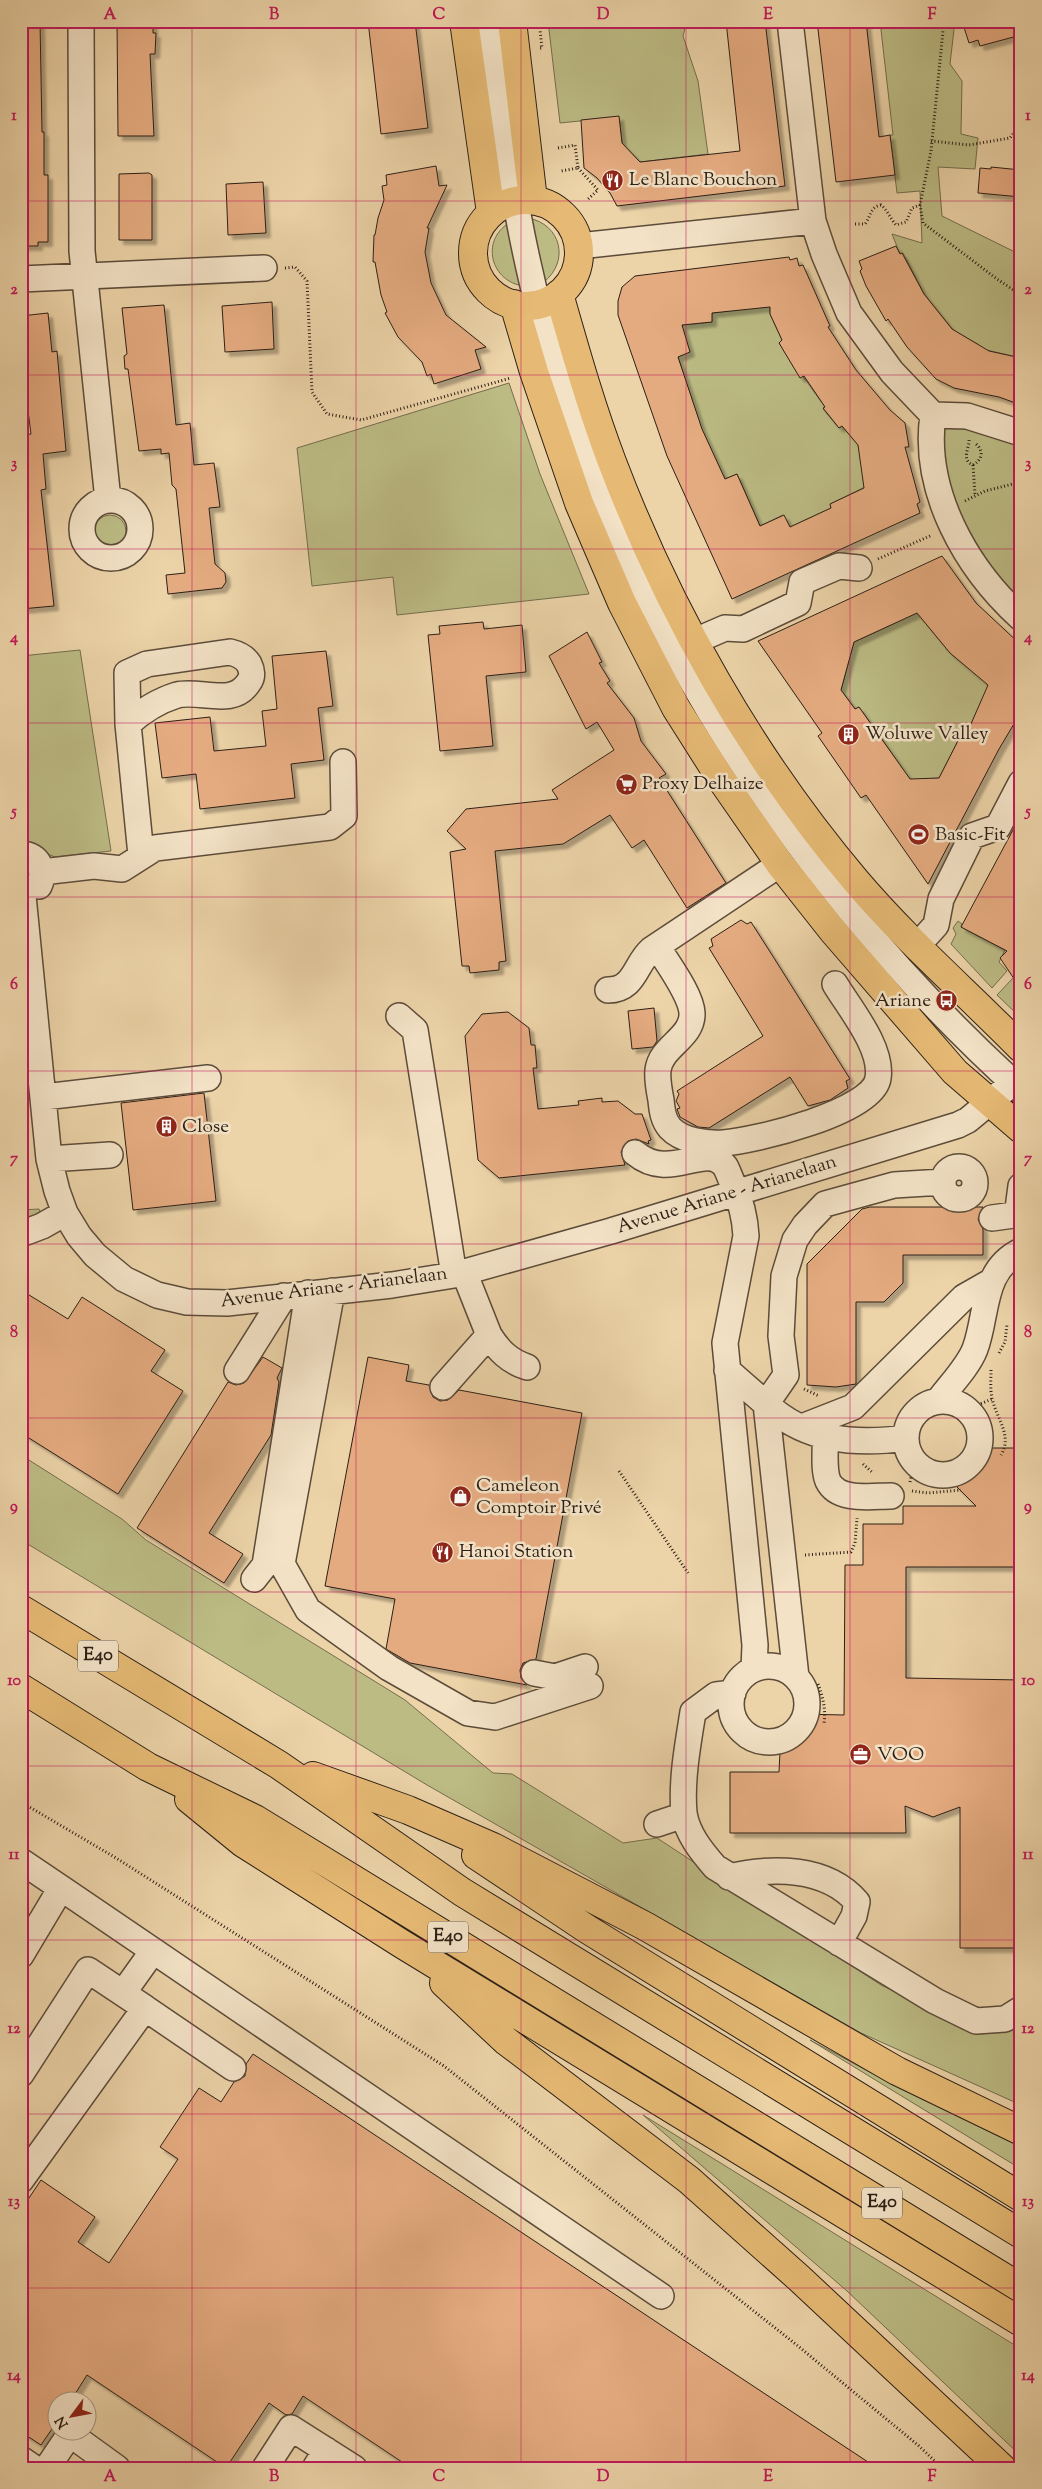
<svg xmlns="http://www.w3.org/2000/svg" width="1042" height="2489" font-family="'Sorts Mill Goudy',serif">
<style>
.green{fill:#bcbb84;stroke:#746d4d}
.building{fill:#e5ab80;stroke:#2c1f16;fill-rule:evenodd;filter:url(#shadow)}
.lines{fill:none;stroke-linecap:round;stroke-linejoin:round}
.minor-casing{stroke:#5c4c3a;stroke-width:28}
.major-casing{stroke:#2c1f16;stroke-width:30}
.highway-casing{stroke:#2c1f16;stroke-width:30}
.path{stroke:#2c1f16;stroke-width:3;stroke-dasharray:1 2.5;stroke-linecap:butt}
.minor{stroke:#f3e2c6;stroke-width:25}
.major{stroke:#e6ba74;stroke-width:28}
.highway{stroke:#e6ba74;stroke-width:28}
.grid{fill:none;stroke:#c2185b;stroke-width:1;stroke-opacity:0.55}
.labels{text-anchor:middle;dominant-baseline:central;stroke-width:5;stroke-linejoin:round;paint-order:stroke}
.shield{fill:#f3e2c6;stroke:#685a4b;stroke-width:1}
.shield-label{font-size:18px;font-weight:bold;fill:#2c1f16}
.poi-label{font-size:19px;fill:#2c1f16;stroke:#f3e2c6;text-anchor:start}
.street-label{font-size:19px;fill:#2c1f16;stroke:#f3e2c6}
.neatline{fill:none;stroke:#c2185b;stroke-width:2}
.grid-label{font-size:16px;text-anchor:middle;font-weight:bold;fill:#c2185b}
</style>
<defs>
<filter id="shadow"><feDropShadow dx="4.5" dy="4.5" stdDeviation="1" flood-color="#0004"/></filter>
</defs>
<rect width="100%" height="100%" fill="#ecd3a8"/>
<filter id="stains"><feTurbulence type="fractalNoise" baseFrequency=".004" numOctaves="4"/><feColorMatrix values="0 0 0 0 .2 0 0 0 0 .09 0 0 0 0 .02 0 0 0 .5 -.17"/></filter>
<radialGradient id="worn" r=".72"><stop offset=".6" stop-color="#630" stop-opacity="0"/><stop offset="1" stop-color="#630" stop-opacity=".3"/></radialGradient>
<!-- green -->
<path class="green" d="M548 21H687L683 36 698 81 708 154 640 162 622 143 619 117 560 123Z
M880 21H955L950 64 962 81 961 134 978 138 975 169 938 167 942 216 1021 255V358L978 348 979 345 953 330 924 294 903 253 900 254 892 234 922 243 920 191 897 193 890 135H893Z
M528 218C561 224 570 261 544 282Z
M509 223 524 286C491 282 480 241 509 223Z
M770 306V314L782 340 779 343 825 407 823 409 839 428 842 426 859 445 865 487 830 504 831 508 790 527 783 515 760 526 737 474 725 479 703 437 678 357 682 325 712 322V313Z
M509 383 540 474 589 594 397 615 393 577 312 586 297 448Z
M953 422 1021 439V610L954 514 940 432 945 425Z
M94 531a16 16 0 1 1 32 0a16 16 0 1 1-32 0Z
M917 613 950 653 989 685 967 733 963 731 939 778 904 780 902 768 859 707 855 709 841 690 854 642Z
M80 650 111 851 55 857 21 843V656Z
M958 921 962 924 961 927 1005 950 999 962 1007 971 992 988 951 944 956 934 953 928Z
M1013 978 1021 981V1018L997 995Z
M39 1209 43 1218 21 1229V1210Z
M21 1455 122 1519 146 1540 405 1700 493 1773 512 1774 623 1843 657 1838 881 1985 981 2032 1016 2027 1021 2024V2105L861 2033 427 1785 21 1540Z
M810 2040 881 2078 1021 2140V2169Z
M643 2115 1021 2349V2456L847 2291Z"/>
<!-- building -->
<path class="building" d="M21 21H40L42 132H44V175H48V242H38V246H21Z
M117 21H153V33H156L155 54H150L154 136H118Z
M368 21H415L428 128 381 134Z
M726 21H765L785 186 617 206 610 193 597 178 584 168 581 120 619 116 622 143 640 162 740 151Z
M817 21H866L879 137 890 135 895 175 836 182Z
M962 21H1021V35L980 46 978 40 969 43Z
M436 166 439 186 447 185 427 228H429L425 252 431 283 446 315 486 347 475 350 481 369 434 384 431 374 427 376 422 362 398 337 385 313 387 312 381 295 375 262H373L374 235H375L378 218 384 200 382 186 387 185 386 175Z
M991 167 1021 170V197L978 193 980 168 991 169Z
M149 173 152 175V240H119V174Z
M263 182 266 233 228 235 226 184Z
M896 246 900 254 902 253 924 294 952 329 989 351 1021 358V405L999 397 954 388 936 379 907 347 888 319 886 321 866 286 860 271 862 269 859 261Z
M789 257 790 260 797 258 799 266 803 265 830 326 828 327 856 370 890 410 905 423 909 447H905L920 502 917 504 920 513 732 599 667 456 618 315V301L622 287 635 276ZM770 307V314L782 340 779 343 800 378 804 376 825 407 823 408 839 428 842 426 858 445 864 488 830 504 831 508 790 527 784 515 760 526 737 474 725 479 702 429 678 357 690 352 682 325 712 322V313Z
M272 302 274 349 225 352 222 306Z
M164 305 176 425 190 423 194 465 214 463 220 507 209 508 215 564 225 573 226 582 222 588 168 594 166 575 185 573 176 489 172 485 169 453 161 454V449L139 451 128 369H125L124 356 127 354 122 308Z
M48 313 52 352 57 351 66 451 43 454 46 489 41 490 54 606 21 609V476L27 475 22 435 31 434 26 395 21 396V316Z
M942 556 976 603 1021 645V712L999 749 928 884 866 795 861 798 818 736 822 733 758 641ZM917 613 950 653 988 685 967 733 963 731 939 778 910 779 859 707 855 709 841 690 854 642Z
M483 622 484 629 522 625 526 672 486 676 493 746 440 751 428 635 440 634 439 626Z
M587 632 602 662 599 663 610 681 607 683 634 718 641 741 666 774 659 778 726 883 687 908 644 840 632 848 610 815 563 844 495 851 506 961 499 962V970L470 973 469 966H462L450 852 466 849 447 831 466 809 558 799 552 790 614 750 597 722 586 729 549 656Z
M326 651 333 706 318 708 324 760 291 764 295 798 200 809 196 774 162 778 155 723 210 717 214 751 266 746 262 711 277 709 272 656Z
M1021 815V989L1000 958 1007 951 961 927Z
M741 920 747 924 751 922 774 958 850 1079 846 1081 848 1088 830 1100 808 1106 790 1077 709 1128 698 1127 680 1117 677 1109 680 1108 676 1101 679 1094 677 1091 763 1036 709 948 713 946 711 939Z
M654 1008 657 1041 653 1047 632 1049 628 1011Z
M508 1012 529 1028 531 1045H535L537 1068H533L538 1109 579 1105 578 1101 602 1098V1102L618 1101 635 1114H642L651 1140 648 1141 649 1144 636 1139 628 1141 621 1152 625 1165 499 1178 478 1160 465 1036 482 1014Z
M204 1093 216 1201 133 1210 121 1103Z
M870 1207H983L978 1219 983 1229V1255H903V1283L884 1302H856V1384L836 1387 807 1385V1264L862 1209Z
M21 1290 68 1319 82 1297 165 1350 151 1371 183 1391 118 1494 21 1433Z
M263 1357 282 1368 277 1378 279 1382 271 1435 209 1533 243 1554 224 1583 137 1528 228 1382 236 1385 244 1383Z
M368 1357 409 1365 406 1381 429 1385 433 1397 440 1401 448 1400 459 1390 582 1413 536 1659 523 1663 520 1670 521 1678 527 1685 410 1663 386 1649 395 1599 325 1586Z
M969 1448H1021V1567H906V1678L1021 1680 1020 1948H960V1807L933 1817 905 1806 906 1833H730V1772H779L781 1732 799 1714 844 1715 845 1565H863V1524H903V1506H976L954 1484V1463Z
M253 2054 673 2333 877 2468H411L303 2396 292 2414 286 2415 269 2403 226 2468 87 2375 70 2402H58V2420L41 2445 21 2432V2210L41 2180 95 2217 78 2242 109 2263 178 2159 160 2147 199 2088 221 2102 234 2082 245 2076 246 2064Z"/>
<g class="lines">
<defs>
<path id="minor" d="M81 21 82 251 108 500
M490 21C502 121 515 220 541 317 623 617 792 882 1021 1090
M790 21 813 221 824 254 849 313 892 372 933 415 967 416 1021 433
M579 246 813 221
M21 279 264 268
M933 415C922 491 966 568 1021 618
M82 529a29 29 0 1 1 58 0a29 29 0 1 1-58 0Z
M695 641 725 628 743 629 798 603 802 582 839 566 859 568
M128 724C142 711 158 701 177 695 200 689 233 708 249 682 253 677 252 670 249 664 245 657 238 654 230 652L147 664 127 673 128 724 141 855
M21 854C39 855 46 871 39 886
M42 872 94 866 122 869 155 848 330 827 344 816 343 762
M23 896 49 1159 57 1191 65 1213 79 1236 95 1255 124 1279 157 1295 187 1302 227 1303 392 1285 454 1275 611 1231 958 1125 968 1120 1021 1076
M657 946C667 963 691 994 692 1013 693 1038 661 1046 658 1070 657 1079 659 1090 661 1100 662 1110 663 1120 670 1128 682 1141 706 1144 723 1143 754 1141 874 1112 878 1078 883 1048 850 1009 835 984
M916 947 936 925 941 899 972 836 998 827 1021 783
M608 990C635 990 635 964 651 950L780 864
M399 1016 415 1030 454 1275
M44 1097 208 1078
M635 1153C671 1183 705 1141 725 1166 728 1171 730 1178 733 1184 741 1201 745 1217 746 1236L725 1343 755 1645 754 1669
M49 1159 110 1155
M943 1183a16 16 0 1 1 32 0a16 16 0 1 1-32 0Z
M992 1218 1014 1215 1018 1209 1021 1186
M21 1234 42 1226 65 1213
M332 1291 282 1564 308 1610 389 1668 468 1713 495 1717 590 1686
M489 1335C499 1351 509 1361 527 1367
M727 1370 766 1404 796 1677
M237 1371 284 1296
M443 1387 489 1335 464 1272
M939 1400C950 1385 968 1367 975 1349 988 1314 981 1270 1021 1251
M906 1438a37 37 0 1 1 74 0a37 37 0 1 1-74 0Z
M802 1427 853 1407 964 1297 992 1281
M825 1437C826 1450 823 1469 828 1481 838 1502 872 1496 891 1496
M906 1438C854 1445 806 1441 766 1404L786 1375 781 1336 784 1276 795 1240 805 1225 825 1204 894 1185 943 1182
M254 1579 265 1565 308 1293
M731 1704a38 38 0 1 1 76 0a38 38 0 1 1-76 0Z
M534 1673 555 1677 585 1667
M733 1693 716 1695 693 1712C688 1744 681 1780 684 1813 687 1834 702 1852 715 1867L935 2001 976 2021 1005 2019 1021 2009
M657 1824 684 1815
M21 1861 61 1888 21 1955
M729 1877C771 1867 826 1866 857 1902L854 1916 839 1943
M61 1888 661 2296
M123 1993 153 1951
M145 2008 233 2068
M21 2074 88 1970 145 2008 21 2180
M21 2459 34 2468
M47 2468 70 2434 117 2468
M265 2468 291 2428 354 2468
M315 2468 326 2450"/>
<path id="major" d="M464 21 491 213
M512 21 533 200
M473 253a53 53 0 1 1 106 0a53 53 0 1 1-106 0Z
M559 294C575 350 591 407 612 462 669 612 752 758 856 881 907 941 966 992 1021 1048
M514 304 534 372 579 503 622 603 676 708 721 779 780 864 833 931 955 1072 1021 1129"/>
<path id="highway" d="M21 1609 279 1765 462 1892 1021 2234
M21 1688 148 1767 255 1819 1021 2288
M313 1776 408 1810 493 1847 645 1926 897 2071 1021 2131
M189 1799 243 1843 402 1944 1021 2322
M476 1855 587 1929 1021 2197
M444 1983 506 2041 689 2180 800 2279 1002 2468"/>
</defs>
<!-- minor casing -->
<use href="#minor" class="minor-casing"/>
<!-- major casing -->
<use href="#major" class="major-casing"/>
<!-- highway casing -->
<use href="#highway" class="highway-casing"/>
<!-- path -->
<path class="path" d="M539 21 542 48H539
M944 21 931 151 920 205 923 223 997 279 1021 295
M931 141 969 145 1010 138 1021 123
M558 148 575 145 578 168 561 171
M578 168 598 190 587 200
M855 224H865C871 216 870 207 881 205 888 211 890 218 896 225L906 222 912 208 920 205
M285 268 295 267 307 281 312 392 327 414 361 420 511 378
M969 440C969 449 961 460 973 465L975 495
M973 465C982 460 984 451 976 444
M965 501 985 491 1021 482
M878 559 932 535
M999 1353 1005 1342 1007 1324
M991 1370C991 1379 990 1389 992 1398 996 1418 1013 1435 1001 1455
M804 1389 819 1396
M968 1409 992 1399
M863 1464 873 1473
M619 1471 688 1573
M910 1482 914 1461
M912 1491 928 1493 961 1490
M805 1555 851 1552 855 1543 857 1518
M818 1684C823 1697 826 1710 824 1724
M21 1802 116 1858 444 2066 798 2346 919 2446 942 2468"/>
<!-- minor -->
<use href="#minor" class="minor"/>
<!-- major -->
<use href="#major" class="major"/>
<!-- highway -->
<use href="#highway" class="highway"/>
</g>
<!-- grid -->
<path class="grid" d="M192 21V2468M356 21V2468M521 21V2468M686 21V2468M850 21V2468M21 201H1021M21 375H1021M21 549H1021M21 723H1021M21 897H1021M21 1071H1021M21 1244H1021M21 1418H1021M21 1592H1021M21 1766H1021M21 1940H1021M21 2114H1021M21 2288H1021"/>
<!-- icons -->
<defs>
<symbol id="restaurant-disc" viewBox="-11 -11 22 22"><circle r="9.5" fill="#8f2418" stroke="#f3e2c6"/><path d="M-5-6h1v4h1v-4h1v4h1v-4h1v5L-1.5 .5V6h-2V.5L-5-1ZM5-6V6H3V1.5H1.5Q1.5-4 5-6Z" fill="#fff"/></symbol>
<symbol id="building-disc" viewBox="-11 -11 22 22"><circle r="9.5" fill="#8f2418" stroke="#f3e2c6"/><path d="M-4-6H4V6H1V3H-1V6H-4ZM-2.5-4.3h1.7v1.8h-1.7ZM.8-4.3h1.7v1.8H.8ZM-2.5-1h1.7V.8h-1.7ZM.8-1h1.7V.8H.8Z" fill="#fff"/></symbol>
<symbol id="supermarket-disc" viewBox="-11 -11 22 22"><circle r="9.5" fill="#8f2418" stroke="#f3e2c6"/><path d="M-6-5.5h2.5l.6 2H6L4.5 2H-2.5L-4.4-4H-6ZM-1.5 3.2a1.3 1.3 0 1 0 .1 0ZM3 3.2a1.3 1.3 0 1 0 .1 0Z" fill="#fff"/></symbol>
<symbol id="stadium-disc" viewBox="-11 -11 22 22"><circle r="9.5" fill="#8f2418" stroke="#f3e2c6"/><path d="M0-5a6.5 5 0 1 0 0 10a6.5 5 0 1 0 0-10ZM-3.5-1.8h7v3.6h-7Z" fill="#fff"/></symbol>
<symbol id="bus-disc" viewBox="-11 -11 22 22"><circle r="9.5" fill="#8f2418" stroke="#f3e2c6"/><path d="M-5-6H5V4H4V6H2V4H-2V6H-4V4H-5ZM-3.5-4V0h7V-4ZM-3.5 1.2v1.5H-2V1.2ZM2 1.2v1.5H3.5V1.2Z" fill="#fff"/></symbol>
<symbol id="shop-disc" viewBox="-11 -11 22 22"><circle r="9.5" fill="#8f2418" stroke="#f3e2c6"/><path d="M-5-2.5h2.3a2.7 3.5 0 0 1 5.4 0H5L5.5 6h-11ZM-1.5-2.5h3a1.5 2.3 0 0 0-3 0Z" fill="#fff"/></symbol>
<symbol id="office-disc" viewBox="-11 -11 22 22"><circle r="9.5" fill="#8f2418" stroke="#f3e2c6"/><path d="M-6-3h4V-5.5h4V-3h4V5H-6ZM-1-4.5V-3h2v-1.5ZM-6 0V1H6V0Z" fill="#fff"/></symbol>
</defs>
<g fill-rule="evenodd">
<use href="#restaurant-disc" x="600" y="168" width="25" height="25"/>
<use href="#building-disc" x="836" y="722" width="25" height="25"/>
<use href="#supermarket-disc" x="614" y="772" width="25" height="25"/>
<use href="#stadium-disc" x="906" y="822" width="25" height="25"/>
<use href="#bus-disc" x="934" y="988" width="25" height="25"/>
<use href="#building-disc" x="154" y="1114" width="25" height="25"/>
<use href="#shop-disc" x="448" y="1484" width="25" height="25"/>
<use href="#restaurant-disc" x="430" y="1540" width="25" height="25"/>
<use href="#office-disc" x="848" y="1742" width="25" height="25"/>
</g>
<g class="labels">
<!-- shield labels -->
<g class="shield">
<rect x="78" y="1640.5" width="40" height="31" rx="4"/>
<rect x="428" y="1921.5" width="40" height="31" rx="4"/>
<rect x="862" y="2187.5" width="40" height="31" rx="4"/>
</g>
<g class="shield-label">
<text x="98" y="1656">E40</text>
<text x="448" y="1937">E40</text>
<text x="882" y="2203">E40</text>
</g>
<!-- poi labels -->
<g class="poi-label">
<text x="629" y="180">Le Blanc Bouchon</text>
<text x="865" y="734">Woluwe Valley</text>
<text x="642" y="784">Proxy Delhaize</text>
<text x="935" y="835">Basic-Fit</text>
<text x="931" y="1001" text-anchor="end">Ariane</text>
<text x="182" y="1127">Close</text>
<text x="476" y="1486">Cameleon<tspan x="476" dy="22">Comptoir Privé</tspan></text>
<text x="459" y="1552">Hanoi Station</text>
<text x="877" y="1755">VOO</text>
</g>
<!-- street labels -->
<g class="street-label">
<text transform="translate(727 1195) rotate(-17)">Avenue Ariane - Arianelaan</text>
<text transform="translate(334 1288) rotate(-7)">Avenue Ariane - Arianelaan</text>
</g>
</g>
<!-- margin -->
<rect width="1042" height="2489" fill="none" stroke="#ecd3a8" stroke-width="55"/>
<!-- north arrow -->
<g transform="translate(72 2416) rotate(238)"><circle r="24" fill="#f3e2c6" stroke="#a39480"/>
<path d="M0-4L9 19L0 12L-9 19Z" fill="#8f2418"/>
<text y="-8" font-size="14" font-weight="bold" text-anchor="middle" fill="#2c1f16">N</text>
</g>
<rect x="28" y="28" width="986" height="2434" class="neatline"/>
<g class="grid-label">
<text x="110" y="19">A</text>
<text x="274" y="19">B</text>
<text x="439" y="19">C</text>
<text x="603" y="19">D</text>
<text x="768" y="19">E</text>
<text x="932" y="19">F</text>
<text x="14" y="120">1</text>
<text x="1028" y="120">1</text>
<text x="14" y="294">2</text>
<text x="1028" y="294">2</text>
<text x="14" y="468">3</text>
<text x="1028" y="468">3</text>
<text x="14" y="642">4</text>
<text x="1028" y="642">4</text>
<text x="14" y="816">5</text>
<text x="1028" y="816">5</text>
<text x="14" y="989">6</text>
<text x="1028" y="989">6</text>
<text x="14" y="1163">7</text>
<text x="1028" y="1163">7</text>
<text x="14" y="1337">8</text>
<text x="1028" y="1337">8</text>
<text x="14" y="1511">9</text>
<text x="1028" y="1511">9</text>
<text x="14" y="1685">10</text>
<text x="1028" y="1685">10</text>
<text x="14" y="1859">11</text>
<text x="1028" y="1859">11</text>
<text x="14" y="2033">12</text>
<text x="1028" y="2033">12</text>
<text x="14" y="2206">13</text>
<text x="1028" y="2206">13</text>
<text x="14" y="2380">14</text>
<text x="1028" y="2380">14</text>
<text x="110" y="2481">A</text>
<text x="274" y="2481">B</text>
<text x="439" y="2481">C</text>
<text x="603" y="2481">D</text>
<text x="768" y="2481">E</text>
<text x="932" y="2481">F</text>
</g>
<rect width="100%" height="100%" filter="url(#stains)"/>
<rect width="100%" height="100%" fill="url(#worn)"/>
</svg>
